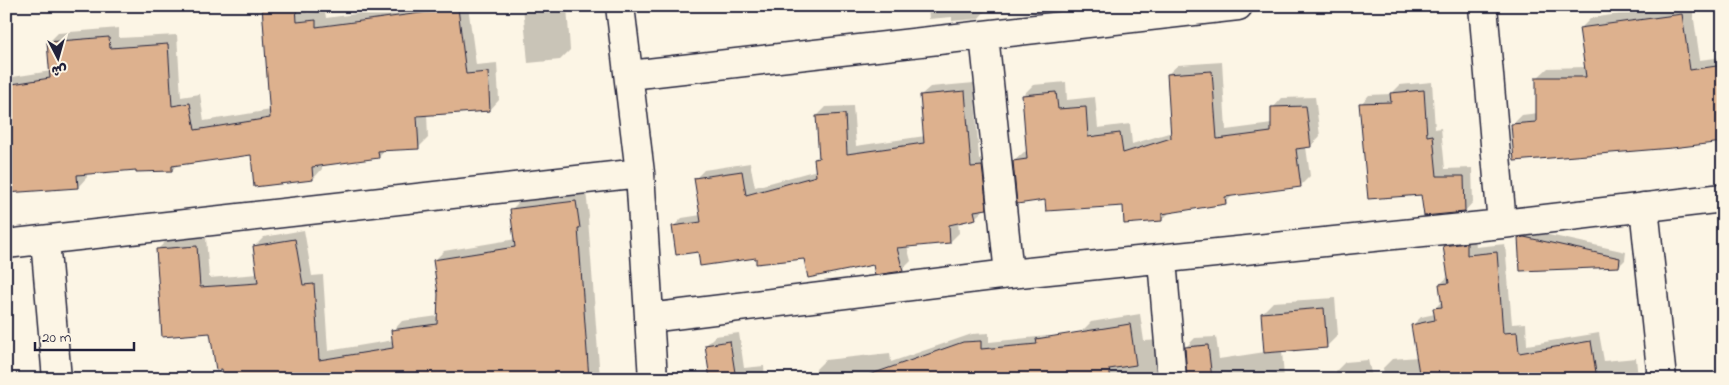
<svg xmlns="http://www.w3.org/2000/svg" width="1729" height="385" font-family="'Indie Flower','Playpen Sans Arabic',sans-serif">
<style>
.shadow{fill:#0003}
.building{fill:#ddb18e;stroke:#22223b}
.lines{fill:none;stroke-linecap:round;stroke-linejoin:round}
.minor-casing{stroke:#22223b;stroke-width:31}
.minor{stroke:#fcf5e5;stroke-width:28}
</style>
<rect width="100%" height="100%" fill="#fcf5e5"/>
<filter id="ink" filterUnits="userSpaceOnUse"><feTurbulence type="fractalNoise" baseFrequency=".02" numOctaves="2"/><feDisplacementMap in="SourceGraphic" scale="10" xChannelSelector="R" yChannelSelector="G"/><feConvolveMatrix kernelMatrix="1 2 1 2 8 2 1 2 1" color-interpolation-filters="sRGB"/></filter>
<g filter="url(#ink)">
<!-- shadow -->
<path class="shadow" d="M264 6H306L307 13 325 11 326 18 414 6H468L476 65 497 63 499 100 490 110 427 114 428 138 418 148 386 149 379 157 322 164V169L313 179 252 154 178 164 172 170 137 169 87 173V177L78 187 6 192V78L51 71 48 43 58 33 119 28V38L177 35 181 97 200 94 204 121 271 110Z
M523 6H567L570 50 560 60 528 63Z
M928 6H987V9L978 19 952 21V17L929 19Z
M1676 6H1692L1700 60 1723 57V140L1512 125 1522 115 1538 113 1537 78 1548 68 1586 67 1581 28 1591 18Z
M1222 62 1226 130 1272 124 1273 108 1282 98 1315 97 1320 136 1311 146 1306 147 1310 176 1300 186 1234 194 1225 203 1170 212 1162 220 1124 204 1046 199 1014 161 1024 152 1028 151 1023 95 1033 85 1066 82 1067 100 1095 97 1098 128 1130 124 1132 144 1172 132 1168 74 1178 65Z
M1432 82 1435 129 1441 128 1445 169 1472 168 1473 202 1465 211 1422 194 1361 104 1369 95 1391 94 1400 85Z
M974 83 979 159 990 158 995 199 975 218 958 221 959 233 950 242 907 246 911 261 902 270 874 264 805 258 757 257 699 250 674 226 682 218 701 215 695 179 704 170 750 163 755 187 817 170 815 159 820 154 817 116 826 107 853 106 856 146 925 136 921 95 930 87Z
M586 192 589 217 588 219 600 379H224L211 332 157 250 167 240 206 237 209 278 258 274 254 247 264 237 304 230 312 276 323 275 328 351 394 340 393 331 402 321 438 316 439 294 435 260 444 251 516 239 511 210 521 200Z
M1531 231 1626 252 1625 260 1619 266 1519 238 1525 232Z
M1475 235 1476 247 1505 244 1512 324 1526 323 1527 345 1599 333 1604 361 1636 358 1638 379H1337L1336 371 1345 362 1368 360 1372 377 1384 375 1383 368 1392 359 1418 357 1412 326 1421 317 1435 314V308L1442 301 1440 284 1449 276 1444 246 1453 237Z
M1335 298 1338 335 1327 346 1282 350 1284 379H1189L1186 347 1195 338 1216 337 1219 359 1265 352 1262 313 1273 302Z
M1140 314 1144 341 1164 340 1171 379H1088L1080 333 1091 322Z
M739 333 744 368 764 366 765 379H711L706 345 715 336Z
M989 333V342L1047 336 1049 379H818L816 369 825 360 890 353 891 362 972 334Z"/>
<!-- building -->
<path class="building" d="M262 6H296L297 22 316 20V27L458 8 466 74 488 72 490 111 417 116 419 149 378 151 379 158 312 167 313 180 254 187 251 155 172 166V171L136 172V170L77 175 78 188 6 193V85L50 78 47 42 109 37 110 48 168 44 172 106 190 103 195 130 270 118Z
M1682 14 1690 70 1723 65V142L1672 148 1514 161 1511 124 1536 122V77H1586L1579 28Z
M1212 71 1217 139 1271 132V107L1306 106 1311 147 1296 149 1301 187 1225 197 1226 204 1162 214V221L1124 224 1123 206 1046 211 1045 200 1017 204 1013 161 1027 159 1022 95 1056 92 1058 109 1086 107 1088 137 1120 133 1123 153 1171 138 1167 74Z
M1424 90 1427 136 1433 135 1437 176H1464L1465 212 1424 216 1421 195 1368 199 1359 103 1391 102 1390 93Z
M965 91 971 167 982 166 987 209 974 211 976 219 949 225 950 243 897 248 903 271 875 275 873 265 808 278 804 259 756 264V258L700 266 698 252 676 255 672 226 701 222 694 178 742 171 746 195 816 176 814 159 819 158 816 116 845 114 847 154 924 143 920 95Z
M576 201 580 228H578L589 379H223L222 369 216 370 210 333 162 337 156 249 197 246 200 287 258 283 253 246 295 239 303 285 314 284 319 360 393 348 391 330 437 324 438 294 433 260 515 247 510 209Z
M1524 237 1620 258 1619 267 1520 271 1518 238Z
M1467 243V255L1497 252 1503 333 1517 332 1519 353 1591 341 1597 379H1420L1411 325 1435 320 1433 308 1442 307 1439 284 1449 283 1443 246Z
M1324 308 1327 348 1264 353 1261 313Z
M1130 324 1136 365 1109 369 1111 379H870L869 375 963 342 981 341V349L1037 344 1036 339Z
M730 341 736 379H710L705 345Z
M1208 345 1212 379H1187L1185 347Z"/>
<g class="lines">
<defs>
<path id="minor" d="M620 6 640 173 653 379
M1483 6 1502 224
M984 35 1009 274
M630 75 1238 6
M1644 207 1662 379
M45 240 57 379
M6 244 640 173
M1162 260 1172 379
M649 318 1009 274 1502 224 1723 198"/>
</defs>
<!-- minor casing -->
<use href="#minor" class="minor-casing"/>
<!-- minor -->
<use href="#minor" class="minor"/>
</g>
</g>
<!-- margin -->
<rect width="1729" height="385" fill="none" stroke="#fcf5e5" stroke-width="25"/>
<rect x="12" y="12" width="1704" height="360" fill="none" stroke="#22223b" stroke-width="2" filter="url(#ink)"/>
<!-- north arrow -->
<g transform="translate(58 58) rotate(174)" stroke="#fcf5e5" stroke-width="4" paint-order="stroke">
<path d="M0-4L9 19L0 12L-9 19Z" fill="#22223b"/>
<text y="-8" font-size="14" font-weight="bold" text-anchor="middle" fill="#22223b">ش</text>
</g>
<!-- scale -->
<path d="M35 342v8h99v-8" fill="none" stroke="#22223b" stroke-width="2.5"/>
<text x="42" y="342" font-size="15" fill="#22223b" stroke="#fcf5e5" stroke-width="4" paint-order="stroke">20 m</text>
</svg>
